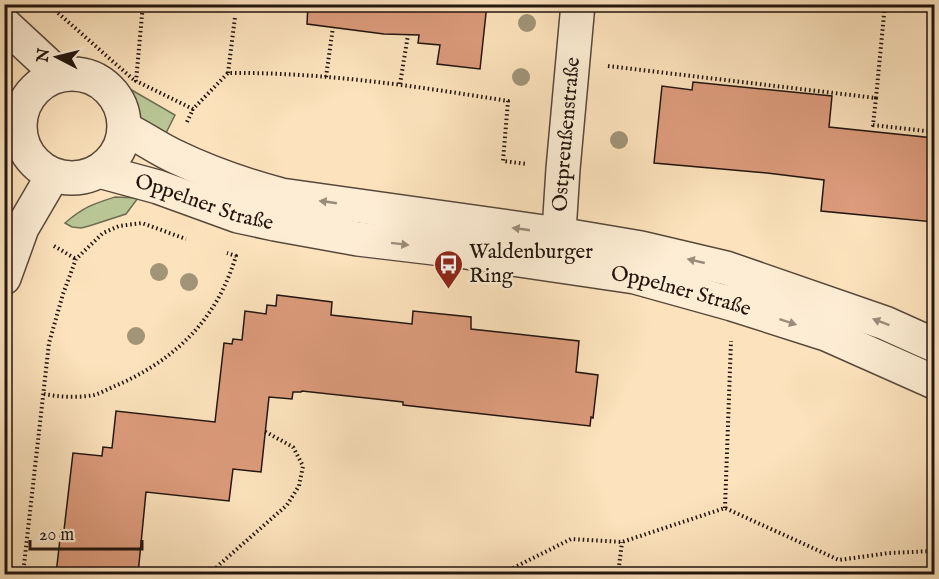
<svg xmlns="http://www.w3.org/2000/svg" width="939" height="579" font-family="'IM FELL English',serif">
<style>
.green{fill:#b9c595;stroke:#6e6d52;stroke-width:1.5}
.building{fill:#dc9b7c;stroke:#22150e;stroke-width:1.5}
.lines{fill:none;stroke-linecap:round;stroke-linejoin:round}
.minor-casing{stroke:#58483a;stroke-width:36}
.tertiary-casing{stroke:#58483a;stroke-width:36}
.path{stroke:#22150e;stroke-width:4;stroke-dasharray:1.5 3;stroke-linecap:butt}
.minor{stroke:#fdedd4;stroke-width:33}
.tertiary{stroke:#fdedd4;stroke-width:33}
.tree{fill:#a19477}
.oneway{fill:#9a8c7b}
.labels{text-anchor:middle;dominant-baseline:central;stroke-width:4.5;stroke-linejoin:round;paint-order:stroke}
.street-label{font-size:21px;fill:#22150e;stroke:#fdedd4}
.poi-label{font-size:21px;fill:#22150e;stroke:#fdedd4;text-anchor:start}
</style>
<rect width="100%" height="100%" fill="#fce3bd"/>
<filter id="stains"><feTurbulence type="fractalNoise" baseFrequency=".00333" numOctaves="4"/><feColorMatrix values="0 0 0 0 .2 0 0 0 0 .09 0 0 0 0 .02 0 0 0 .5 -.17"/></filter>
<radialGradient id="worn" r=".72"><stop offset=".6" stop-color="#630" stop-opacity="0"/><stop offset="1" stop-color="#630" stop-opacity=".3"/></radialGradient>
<!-- green -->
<path class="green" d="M123 85 175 115 164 137 148 128 135 111Z
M5 104 8 164 5 176H4Z
M115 197 138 198 126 214 89 226 81 228 72 227 65 223C83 207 93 204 115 197Z"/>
<!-- building -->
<path class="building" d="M308 4H487L480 69 437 64 440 45 418 43 419 35 384 34 307 24Z
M693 82 832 96 829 127 934 138V222L821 211 824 180 767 173 654 163 662 86 692 90Z
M277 295 332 302 331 315 412 324 413 311 471 317V329L579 341 576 372 598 375 593 418 591 417 590 426 403 405V402L302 391 301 392H293L292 399 269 397 261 472 233 469 229 501 146 492 138 574H56L61 530H64L73 453 102 456 103 447 112 448 116 411 215 422 224 343 232 344 233 339 242 340 245 311 266 314 267 305 276 306Z"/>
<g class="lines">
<defs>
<g id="minor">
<path id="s1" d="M557 263 563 169 578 4"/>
<path d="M4 278 22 228 53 175"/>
</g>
<g id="tertiary">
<path d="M4 24 59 75"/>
<circle cx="72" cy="126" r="52"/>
<path d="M125 129C142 137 157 148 174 156 209 173 244 185 281 195L558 234 641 248 726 268 885 323 934 345"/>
<path id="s2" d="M99 171 158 187 238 216 275 224 358 239 459 251 635 277 732 304 826 334 934 382"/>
</g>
</defs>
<!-- minor casing -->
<use href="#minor" class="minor-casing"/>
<!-- tertiary casing -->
<use href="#tertiary" class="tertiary-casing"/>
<!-- path -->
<path class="path" d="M48 4 135 81
M143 4 136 81 193 109 228 73C322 72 415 86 508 101L503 161 527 164
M608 66 876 98 873 125 934 132
M228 73 235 17
M326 77 333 27
M400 84 408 35
M876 98 885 4
M187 122 193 109
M54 246 76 259
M44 394C59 397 78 398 94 395 101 393 108 389 115 386 153 370 188 345 211 310 222 294 230 275 236 256L227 253
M725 508 731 341
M23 574 49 343 63 294 76 259 103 233 119 226 142 223 186 239
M210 574 220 564 287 505 299 486 303 466 293 447 264 431
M501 574 571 539 622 542 725 508 839 560 889 553 934 551
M618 574 622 542"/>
<!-- minor -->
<use href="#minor" class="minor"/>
<!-- tertiary -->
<use href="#tertiary" class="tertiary"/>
</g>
<!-- trees -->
<g class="tree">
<circle cx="527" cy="23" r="9"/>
<circle cx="521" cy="77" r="9"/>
<circle cx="619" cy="140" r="9"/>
<circle cx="159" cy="272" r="9"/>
<circle cx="189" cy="282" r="9"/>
<circle cx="136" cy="336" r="9"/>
</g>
<!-- one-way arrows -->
<defs><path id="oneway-solid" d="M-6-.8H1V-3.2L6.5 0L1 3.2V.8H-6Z" transform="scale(1.5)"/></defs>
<g class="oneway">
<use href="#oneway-solid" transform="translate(328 202) rotate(-172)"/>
<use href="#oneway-solid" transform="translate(521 229) rotate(-172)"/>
<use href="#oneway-solid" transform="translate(400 244) rotate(7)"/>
<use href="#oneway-solid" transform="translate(696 261) rotate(-167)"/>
<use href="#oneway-solid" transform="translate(788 322) rotate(18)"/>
<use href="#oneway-solid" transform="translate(881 322) rotate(-159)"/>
</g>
<!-- icons -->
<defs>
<symbol id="bus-pin" viewBox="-11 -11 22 30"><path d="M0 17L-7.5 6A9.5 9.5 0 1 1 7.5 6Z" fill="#8f2418" stroke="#fdedd4"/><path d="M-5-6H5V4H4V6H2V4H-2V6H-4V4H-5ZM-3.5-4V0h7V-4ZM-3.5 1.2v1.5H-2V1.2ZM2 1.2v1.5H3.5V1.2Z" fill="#fff"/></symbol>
</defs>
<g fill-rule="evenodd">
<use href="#bus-pin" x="432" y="248" width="33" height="45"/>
</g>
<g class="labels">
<!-- street labels -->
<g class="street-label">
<text stroke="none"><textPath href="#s1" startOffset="129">Ostpreußenstraße</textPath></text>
<text stroke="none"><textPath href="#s2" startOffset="110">Oppelner Straße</textPath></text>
<text stroke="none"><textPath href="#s2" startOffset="596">Oppelner Straße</textPath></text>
</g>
<!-- poi labels -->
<g class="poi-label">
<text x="469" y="252">Waldenburger<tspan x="469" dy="24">Ring</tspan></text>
</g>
</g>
<!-- margin -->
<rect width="939" height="579" fill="none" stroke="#fce3bd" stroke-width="24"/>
<rect x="6" y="6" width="927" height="567" fill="none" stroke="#22150e" stroke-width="3"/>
<rect x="12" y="12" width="915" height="555" fill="none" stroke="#22150e" stroke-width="1.5"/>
<!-- north arrow -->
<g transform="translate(57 57) rotate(277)" stroke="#fdedd4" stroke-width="4.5" paint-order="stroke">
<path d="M0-4.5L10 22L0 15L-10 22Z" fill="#22150e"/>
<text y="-9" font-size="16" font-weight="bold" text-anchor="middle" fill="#22150e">N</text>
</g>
<!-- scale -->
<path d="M30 540v9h112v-9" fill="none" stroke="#22150e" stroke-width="3"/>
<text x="39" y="540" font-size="18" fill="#22150e" stroke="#fdedd4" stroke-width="4.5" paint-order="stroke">20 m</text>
<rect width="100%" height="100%" filter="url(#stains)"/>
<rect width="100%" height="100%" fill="url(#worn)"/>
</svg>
